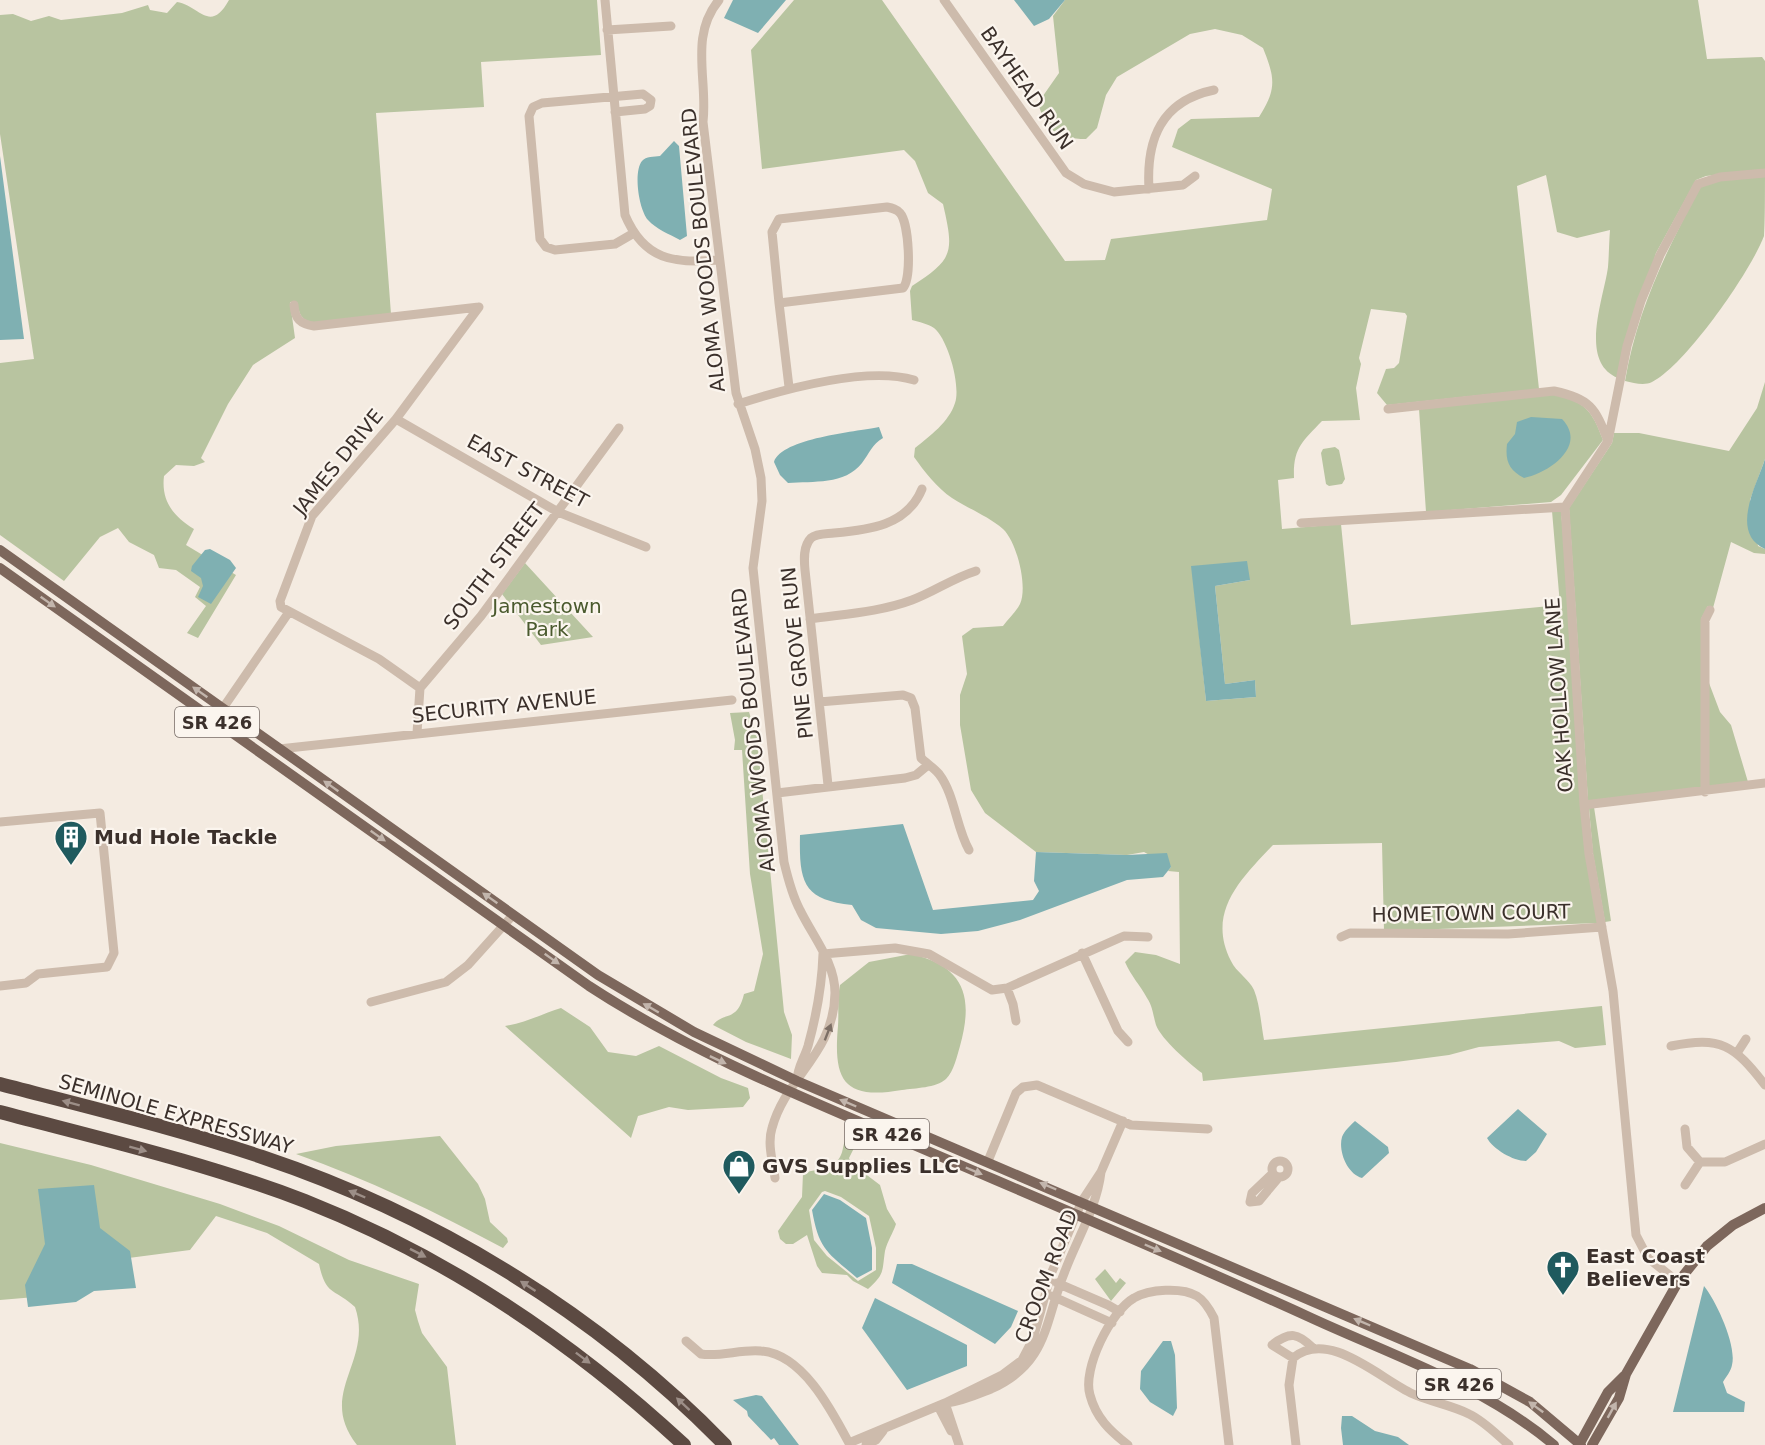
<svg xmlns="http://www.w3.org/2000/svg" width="1765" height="1445" font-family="'DejaVu Sans',sans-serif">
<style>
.green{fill:#b8c4a0;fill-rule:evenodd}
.water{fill:#7fb0b2}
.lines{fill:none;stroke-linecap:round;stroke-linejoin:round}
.minor{stroke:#cdbbac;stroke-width:9}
.major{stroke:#7d675c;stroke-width:10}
.highway{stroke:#5c4a42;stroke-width:14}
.oneway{fill:#c2b5ac}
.oneway2{fill:#7d6f65}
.oneway3{fill:#9c8e87}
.labels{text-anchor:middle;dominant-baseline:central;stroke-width:4.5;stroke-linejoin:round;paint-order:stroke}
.shield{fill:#fbf5ee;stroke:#756b66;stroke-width:1.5}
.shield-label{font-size:18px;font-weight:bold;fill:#3b302b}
.street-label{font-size:20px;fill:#3b302b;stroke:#fbf5ee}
.park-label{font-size:20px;fill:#4a5a2e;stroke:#fbf5ee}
.poi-label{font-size:20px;font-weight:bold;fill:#3b302b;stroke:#fbf5ee;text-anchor:start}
</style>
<rect width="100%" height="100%" fill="#f4ebe1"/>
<!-- green -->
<path class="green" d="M229 0H597L601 55 481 62 484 107 376 113 391 314 314 323C301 320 299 314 297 302H290L295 338 253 365 228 404 201 458 205 462 194 466 176 465 164 476C161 501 173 516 194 529L186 545 236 575 198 638 187 633 206 606 195 597 200 587 176 570 159 568 154 555 129 542 118 528 100 537 64 581 0 535V363L34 359 0 134V15L13 14 31 21 49 16 61 20 122 13 148 5 150 10 167 13 177 2C200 6 210 34 229 0Z
M794 0H882L1065 261 1105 260 1111 239 1267 220 1272 189 1172 147 1178 129 1191 119 1259 117C1277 89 1275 78 1263 48L1242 35 1215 29 1190 34 1117 77 1106 95 1097 128 1086 139C1058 139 1046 131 1038 103L1059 73 1053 16 1065 0H1698L1707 59 1762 57 1765 61V169L1706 176 1696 180 1656 253 1618 378C1578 362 1604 298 1608 267 1609 255 1609 242 1610 230L1577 238 1557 232 1546 175 1517 186 1539 389 1387 405 1377 393 1386 369 1394 368 1399 363 1407 316 1405 313 1371 309 1359 358 1361 364 1356 388 1360 420 1322 421C1302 442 1293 448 1294 478L1278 480 1282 529 1341 524 1351 625 1560 605 1552 511H1561L1598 923 1384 931 1382 843 1273 845C1241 879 1206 912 1231 961 1236 972 1249 979 1254 990 1260 1005 1261 1024 1264 1040L1602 1006 1606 1045 1575 1048 1559 1041 1479 1047 1449 1055 1396 1062 1203 1081 1202 1073C1190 1064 1161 1039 1156 1025 1153 1015 1153 1007 1147 998 1140 985 1131 976 1125 962L1135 952 1156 955 1180 964 1179 872 1168 871 1171 867 1144 852 1127 855 1036 852 985 813 971 790 960 725V695L967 674 962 636 973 628 1003 626C1008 619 1016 612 1020 604 1028 587 1017 542 1003 529 988 516 969 509 952 498 937 488 924 471 914 457L915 448C930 436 949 422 955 403 961 386 948 339 934 328 928 324 919 322 912 320L910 291 912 286C954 259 954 252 943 204L928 193 915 161 904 150 762 169 751 50ZM1192 567 1250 580 1215 586 1225 684 1255 680 1256 697 1206 701Z
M1765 176C1765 191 1765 224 1764 236 1751 271 1685 366 1652 382 1644 386 1634 383 1625 381 1637 310 1667 249 1701 186L1708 182Z
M1765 382V459L1750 500 1758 546 1765 549V554L1754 553 1731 542 1713 608 1708 606 1701 619V789L1588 801 1569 508 1612 443 1614 433H1639L1729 451 1757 408Z
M1554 394C1585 402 1592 410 1603 440L1561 495 1551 502 1426 512 1419 409Z
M1335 447 1339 450 1345 479 1342 484 1329 486 1326 484 1321 453 1323 449Z
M525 563 593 637 541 645 502 594Z
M1709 683 1720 712 1731 725 1748 782 1709 788Z
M749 712 757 737 784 1012 792 1035 791 1059 746 1042 713 1025C724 1011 737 1023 744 994L754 991 763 954 750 874 742 750H734L735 740 730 713Z
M1594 807 1611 921 1605 922 1593 854 1589 808Z
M911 954C964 966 974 996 960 1046 957 1056 954 1071 946 1079 936 1088 915 1088 902 1090 844 1100 833 1081 838 1026 839 1012 837 999 840 985L869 962Z
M561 1008 590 1027 608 1052 636 1056 659 1046 721 1078 748 1088 750 1098 743 1107 688 1110 669 1107 638 1116 631 1138 505 1026C525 1023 542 1014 561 1008Z
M440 1136 478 1184 485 1199 490 1222 507 1238 508 1242 503 1248C436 1212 367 1179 296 1154L336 1146Z
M851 1136 856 1144 849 1158 851 1163 880 1185 887 1209 896 1224C893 1233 887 1242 885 1251 882 1271 885 1274 868 1289L853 1281 847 1275 822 1273 817 1266 807 1235 793 1244H786L780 1239 778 1231 802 1197 803 1173C814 1170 834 1168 840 1157 845 1149 841 1141 851 1136ZM825 1191 841 1197 869 1216 876 1248V1270L858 1281 827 1256 814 1240 809 1210 822 1192Z
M0 1143 91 1165 220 1204 279 1226 349 1260 419 1284 415 1310 418 1321 422 1333 447 1367 456 1445H357C316 1393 374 1362 355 1307 335 1288 326 1297 319 1264L267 1233 216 1216 190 1250 52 1268 47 1296 0 1300Z
M1105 1269 1116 1283 1120 1278 1126 1283 1111 1301 1095 1279Z"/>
<!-- water -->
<path class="water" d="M733 0H786L758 33 724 18Z
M1014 0H1065L1049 19 1034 26Z
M674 141 679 146 687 236 680 240C669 234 656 229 648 220 639 210 633 172 642 161 646 156 654 157 660 156Z
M0 156 24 339 0 340Z
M1531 417 1562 419C1588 446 1549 473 1524 478 1509 470 1505 461 1507 444L1515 434 1517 422Z
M879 427 883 438C872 444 869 454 862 463 845 485 813 481 788 483L780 475 774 462C782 438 855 432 879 427Z
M1765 459V549C1729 533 1757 484 1765 459Z
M210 549 230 560 236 568 211 604 198 597 203 586 201 578 191 571 192 566 205 550Z
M1247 561 1250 580 1215 586 1225 684 1255 680 1256 697 1206 701 1191 566Z
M903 824 933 910 1033 900 1039 891 1034 881 1036 852 1127 855 1167 853 1171 867 1163 877 1127 880 1020 920 978 931 941 934 876 928 861 920 852 905C803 900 799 882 800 835Z
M1518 1109 1547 1134 1536 1152 1526 1161C1513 1161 1493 1149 1487 1138Z
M1355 1121 1388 1147 1389 1153 1362 1178C1347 1174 1338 1151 1342 1137 1344 1131 1351 1125 1355 1121Z
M94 1185 100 1228 130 1251 136 1288 94 1291 76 1302 28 1307 25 1285 45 1244 38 1189Z
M824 1194 840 1200 866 1218 872 1248V1270L857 1278C827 1252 819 1250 812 1210Z
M897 1264H912L1018 1311 1011 1327 995 1344 892 1283Z
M1704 1286C1716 1301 1737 1345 1732 1365 1731 1371 1726 1377 1723 1382L1727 1393 1745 1402 1744 1412H1673Z
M875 1298 967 1345V1366L907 1390 862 1328Z
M1163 1341H1171L1175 1355 1177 1408 1173 1416 1150 1402 1140 1389 1141 1371Z
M756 1395 762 1396 799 1445H779L774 1438 771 1440 748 1416 747 1411 733 1400Z
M1342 1416H1352L1375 1431 1398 1437 1409 1445H1343L1341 1428Z"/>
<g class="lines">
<!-- minor -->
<path class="minor" d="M605 0 625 215C644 260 674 264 718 260
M719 0C689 36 708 80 703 122L736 393 755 449 761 478 762 501 753 568 784 862C788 879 792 895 800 910 813 937 835 962 835 993 834 1055 786 1076 772 1128 767 1144 773 1162 775 1178
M944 0 1066 173 1084 184 1114 192 1183 185 1195 176
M607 30 671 26
M615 112 645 109 650 106 651 100 643 94 542 103 533 107 529 116 540 239 546 247 555 250 615 244 634 233
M1149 189C1146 139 1161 101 1214 90
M887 207C892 208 897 209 900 213 909 223 912 278 903 288L779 303 772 232 779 219Z
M779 303 789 387
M294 305C295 319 300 324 314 326L479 307
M738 404C785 389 867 366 914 380
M1388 409 1554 391C1590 399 1595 407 1608 441
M396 419 558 512 646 547
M1301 523 1565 507
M810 619C844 614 880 612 912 600 934 592 953 578 976 571
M420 688 379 659 281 607 280 601 312 516 396 419 479 307
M819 702 903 695 911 698 915 708 921 758C926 763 934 768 939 774 955 795 956 827 969 850
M223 708 289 612
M417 733 420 688 481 616 619 428
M279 749 732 700
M828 785 805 570C804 560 803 546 811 538 817 533 827 534 834 533 868 530 907 526 922 489
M1705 792V620L1710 610
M777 793 905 778 916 775 928 765
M1584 805 1765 783
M0 822 100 813 114 953 107 967 38 974 26 983 0 986
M1341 937 1350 933 1508 934 1602 927
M1082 953 1118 1031 1128 1042
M823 954 895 948 929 954 992 990 1007 988 1124 936 1148 937
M1007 988 1013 1004 1016 1021
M371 1002 446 982 468 965 513 915
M1671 1046C1721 1036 1734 1045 1765 1085
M1737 1053 1746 1039
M797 1081C797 1068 804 1059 808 1046 816 1017 822 985 823 954
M1685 1129 1687 1147 1700 1162H1725L1765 1144
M988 1161 1016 1093 1023 1087 1037 1085 1131 1125 1208 1129
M1272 1169a8 8 0 1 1 16 0a8 8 0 1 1-16 0Z
M1273 1173 1252 1193 1250 1202 1259 1201 1279 1177
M1685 1185 1700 1162
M1678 1282 1648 1258 1636 1235 1613 991 1589 854 1584 805 1565 507 1608 441 1627 346 1641 301 1660 255 1698 184 1720 177 1765 173
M1057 1283 1108 1305 1120 1312
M1052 1296 1112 1323
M686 1341 701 1354C721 1357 741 1349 761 1351 803 1354 832 1411 850 1445
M1293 1358C1329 1328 1380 1379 1413 1394 1431 1402 1451 1405 1469 1414 1484 1421 1496 1434 1509 1445
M945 1403 959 1445
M947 1403C963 1401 976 1395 991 1389 1049 1363 1044 1322 1065 1271 1077 1239 1097 1207 1101 1172
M938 1406 951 1431
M849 1443 945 1403 1002 1375 1022 1360 1033 1339 1051 1274 1082 1201 1101 1172 1123 1121
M866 1445 876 1440 883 1431
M1128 1445C1110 1431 1096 1418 1090 1395 1082 1369 1111 1311 1134 1298 1149 1289 1182 1287 1197 1296 1205 1301 1210 1310 1214 1318L1229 1445
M1296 1445 1289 1385 1293 1358 1272 1345C1290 1331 1298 1333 1313 1348"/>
<!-- major -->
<path class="major" d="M0 550 598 975 694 1032 797 1081 1470 1369 1530 1402 1581 1445
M0 568 589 986C687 1050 794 1094 902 1140 1037 1198 1173 1255 1307 1316 1391 1355 1483 1385 1554 1445
M1579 1445 1608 1392 1624 1376
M1592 1445 1619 1398 1626 1374 1678 1282 1707 1246 1733 1225 1765 1208"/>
<!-- highway -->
<path class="highway" d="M0 1084C88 1107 176 1128 262 1157 435 1215 598 1314 725 1445
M0 1112C102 1139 206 1163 305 1201 447 1257 573 1342 684 1445"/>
</g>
<!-- one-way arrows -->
<defs><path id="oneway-solid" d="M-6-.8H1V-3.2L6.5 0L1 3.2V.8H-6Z" transform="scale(1.5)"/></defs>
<g class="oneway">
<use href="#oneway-solid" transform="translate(48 602) rotate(35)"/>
<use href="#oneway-solid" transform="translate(200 692) rotate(-145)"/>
<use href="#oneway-solid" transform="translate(331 786) rotate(-145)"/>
<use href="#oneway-solid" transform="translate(378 836) rotate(35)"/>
<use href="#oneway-solid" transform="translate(490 898) rotate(-145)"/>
<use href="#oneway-solid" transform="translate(552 959) rotate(35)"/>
<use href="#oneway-solid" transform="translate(651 1008) rotate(-150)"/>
<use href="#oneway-solid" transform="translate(718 1060) rotate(25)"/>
<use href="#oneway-solid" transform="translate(848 1103) rotate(-157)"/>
<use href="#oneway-solid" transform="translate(974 1171) rotate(23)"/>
<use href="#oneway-solid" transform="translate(1048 1186) rotate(-157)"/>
<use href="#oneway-solid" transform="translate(1153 1248) rotate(23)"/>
<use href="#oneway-solid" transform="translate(1362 1322) rotate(-157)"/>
<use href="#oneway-solid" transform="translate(1536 1407) rotate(-144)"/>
<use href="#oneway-solid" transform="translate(1612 1410) rotate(-61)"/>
</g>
<use class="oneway2" href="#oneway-solid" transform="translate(828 1032) rotate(-69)"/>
<g class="oneway3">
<use href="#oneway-solid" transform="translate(71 1103) rotate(-165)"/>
<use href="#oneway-solid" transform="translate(138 1149) rotate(15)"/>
<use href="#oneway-solid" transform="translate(357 1194) rotate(-157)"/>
<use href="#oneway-solid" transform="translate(418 1253) rotate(27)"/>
<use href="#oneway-solid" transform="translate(528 1286) rotate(-147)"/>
<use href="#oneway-solid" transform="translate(583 1358) rotate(37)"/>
<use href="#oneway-solid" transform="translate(683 1404) rotate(-137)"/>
</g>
<!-- icons -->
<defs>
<symbol id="building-pin" viewBox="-11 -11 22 30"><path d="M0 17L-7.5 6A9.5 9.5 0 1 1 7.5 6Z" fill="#1f5a5e" stroke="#fbf5ee"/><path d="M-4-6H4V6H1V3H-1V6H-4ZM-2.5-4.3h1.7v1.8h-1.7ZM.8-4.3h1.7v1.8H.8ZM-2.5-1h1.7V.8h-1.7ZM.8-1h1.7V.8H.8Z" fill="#fff"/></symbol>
<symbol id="shop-pin" viewBox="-11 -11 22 30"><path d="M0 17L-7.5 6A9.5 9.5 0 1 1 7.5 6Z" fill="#1f5a5e" stroke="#fbf5ee"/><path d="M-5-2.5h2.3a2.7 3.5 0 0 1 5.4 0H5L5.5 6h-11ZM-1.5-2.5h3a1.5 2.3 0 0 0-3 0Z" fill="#fff"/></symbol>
<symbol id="church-pin" viewBox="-11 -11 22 30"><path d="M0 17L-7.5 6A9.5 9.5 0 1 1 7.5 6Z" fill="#1f5a5e" stroke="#fbf5ee"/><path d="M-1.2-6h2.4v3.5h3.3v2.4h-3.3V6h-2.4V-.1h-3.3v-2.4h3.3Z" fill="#fff"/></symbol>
</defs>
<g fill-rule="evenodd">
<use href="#building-pin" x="52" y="818" width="38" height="52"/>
<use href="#shop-pin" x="720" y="1147" width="38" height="52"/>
<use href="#church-pin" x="1544" y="1248" width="38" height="52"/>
</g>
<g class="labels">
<!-- shield labels -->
<g class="shield">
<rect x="175" y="707" width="84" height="30" rx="4.5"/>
<rect x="845" y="1119" width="84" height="30" rx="4.5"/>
<rect x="1417" y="1369" width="84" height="30" rx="4.5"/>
</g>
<g class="shield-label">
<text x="217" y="722">SR 426</text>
<text x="887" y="1134">SR 426</text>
<text x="1459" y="1384">SR 426</text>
</g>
<!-- street labels -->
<g class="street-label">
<text transform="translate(1027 88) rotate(55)">BAYHEAD RUN</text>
<text transform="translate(703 250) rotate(-96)">ALOMA WOODS BOULEVARD</text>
<text transform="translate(338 462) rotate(-51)">JAMES DRIVE</text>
<text transform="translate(528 471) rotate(28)">EAST STREET</text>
<text transform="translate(494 566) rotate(-53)">SOUTH STREET</text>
<text transform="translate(797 653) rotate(-96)">PINE GROVE RUN</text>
<text transform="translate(1559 695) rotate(-94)">OAK HOLLOW LANE</text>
<text transform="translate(504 706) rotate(-6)">SECURITY AVENUE</text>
<text transform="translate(753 730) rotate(-96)">ALOMA WOODS BOULEVARD</text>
<text transform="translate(1471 913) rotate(-1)">HOMETOWN COURT</text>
<text transform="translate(176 1114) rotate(16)">SEMINOLE EXPRESSWAY</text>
<text transform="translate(1046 1276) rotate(-69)">CROOM ROAD</text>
</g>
<!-- park labels -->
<g class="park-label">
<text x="547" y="606">Jamestown<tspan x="547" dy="23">Park</tspan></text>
</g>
<!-- poi labels -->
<g class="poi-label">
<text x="94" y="837">Mud Hole Tackle</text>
<text x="762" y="1166">GVS Supplies LLC</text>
<text x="1586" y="1256">East Coast<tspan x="1586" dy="23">Believers</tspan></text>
</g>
</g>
</svg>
